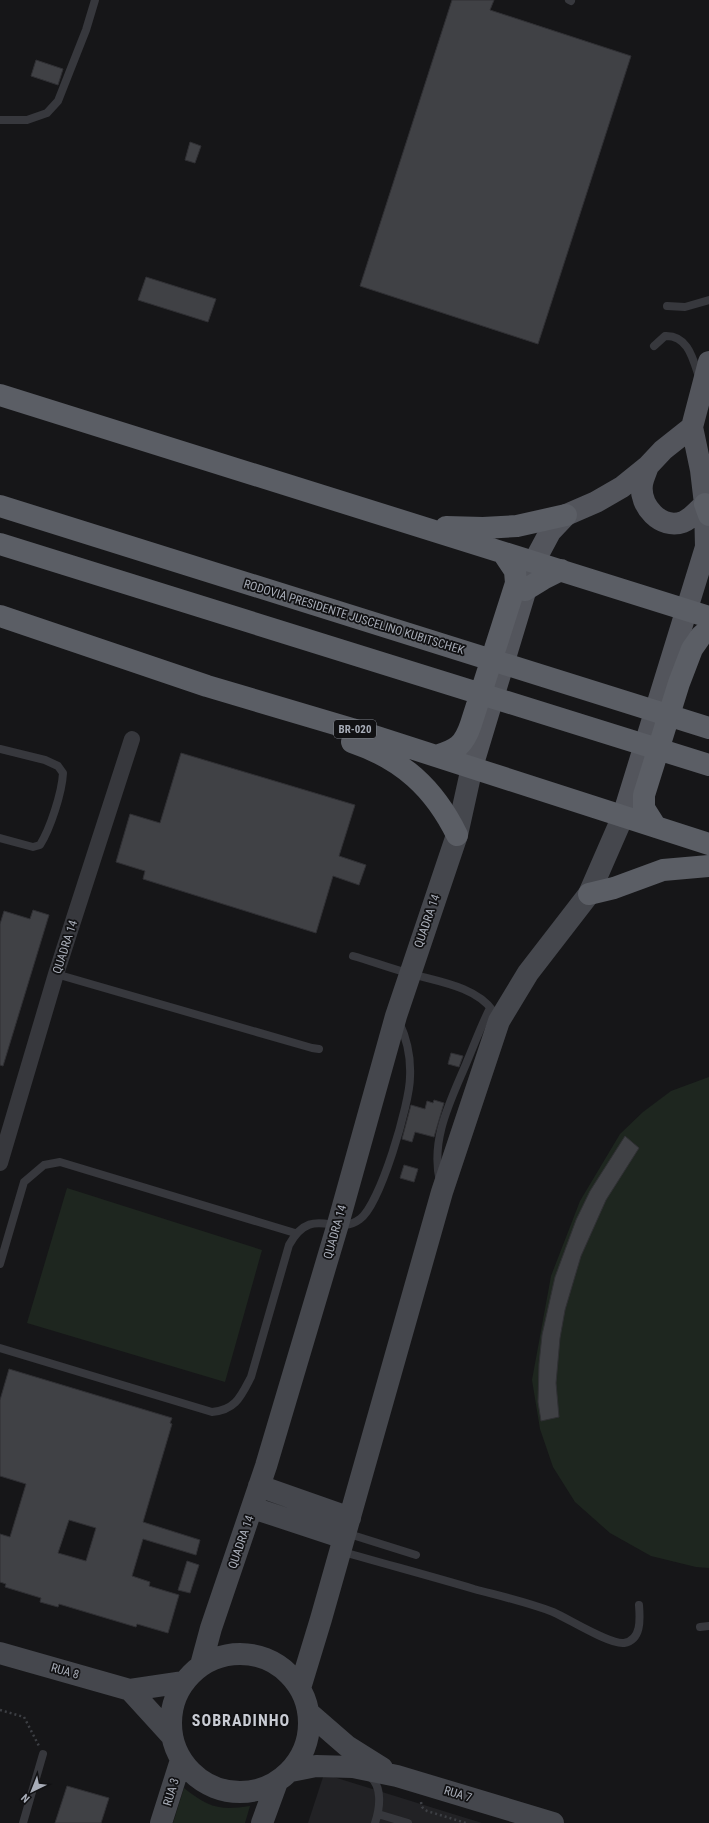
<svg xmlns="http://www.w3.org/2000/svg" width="709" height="1823" font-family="'Roboto Condensed',sans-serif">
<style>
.built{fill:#222225}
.grass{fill:#1e261f}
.building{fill:#404145;stroke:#303034;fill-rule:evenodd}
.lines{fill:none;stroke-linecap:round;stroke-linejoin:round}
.path{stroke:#3d3f44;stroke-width:2.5;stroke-dasharray:2 3;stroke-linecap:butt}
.service{stroke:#37383d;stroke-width:8}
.minor{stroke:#37383d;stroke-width:16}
.secondary{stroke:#45474d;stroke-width:22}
.primary{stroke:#53555c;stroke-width:22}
.trunk{stroke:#5b5e65;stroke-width:22}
.labels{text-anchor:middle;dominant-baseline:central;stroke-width:3.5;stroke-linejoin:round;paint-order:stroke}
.shield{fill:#111113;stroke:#7b7e86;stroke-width:1}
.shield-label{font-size:11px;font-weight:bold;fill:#a8adb8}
.street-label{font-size:12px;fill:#a8adb8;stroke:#111113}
.district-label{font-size:16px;font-weight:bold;letter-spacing:1px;fill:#c9ccd4;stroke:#111113}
</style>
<rect width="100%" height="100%" fill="#161618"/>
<!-- built -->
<path class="built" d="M324 1774 482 1823H308Z"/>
<!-- grass -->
<path class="grass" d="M709 1077V1568L696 1567 651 1556 610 1533 575 1502 553 1467 540 1429 532 1380 551 1276 580 1201 620 1134 643 1112 671 1091Z
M67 1188 262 1250 225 1382 27 1323Z
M184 1788C208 1807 219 1811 250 1806L245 1823H173Z"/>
<!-- building -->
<path class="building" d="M452 0H494L490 10 631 56 538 344 360 286Z
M36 60 63 69 58 85 31 76Z
M190 142 201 146 195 163 185 160Z
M146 277 216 299 208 322 138 300Z
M181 753 355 805 339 856 366 865 359 885 333 876 316 933 143 879 145 871 116 862 130 814 160 823Z
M33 910 49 915 3 1066 0 1065V924L4 911 30 919Z
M451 1053 463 1056 459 1067 448 1064Z
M434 1100 444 1103 434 1137 415 1132 412 1142 402 1139 411 1105 425 1109 427 1101 433 1103Z
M625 1136 639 1148 606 1200 581 1256 565 1310 560 1338 556 1383 559 1417 541 1421 538 1402 539 1364 542 1335 555 1277 576 1220 590 1191Z
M404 1165 418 1169 414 1182 400 1178Z
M9 1369 172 1418 170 1423 172 1424 143 1522 200 1540 196 1555 143 1539 132 1576 150 1582 149 1586 179 1595 168 1633 137 1624 136 1627 59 1604 58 1607 40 1602 41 1598 5 1587 6 1584 0 1582V1534L10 1537 26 1484 0 1476V1400ZM69 1520 96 1528 86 1561 58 1553Z
M187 1561 199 1565 190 1593 178 1590Z
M67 1786 109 1798 101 1823H55Z"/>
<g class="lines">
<!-- path -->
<path class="path" d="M0 1710 24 1717 39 1746
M421 1802 422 1807 427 1811 466 1823"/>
<!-- service -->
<path class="service" d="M569 0 571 1
M0 120H27L47 113 58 101 86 30 95 0
M667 306 685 307 709 300
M654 346 665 336C688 335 693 359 699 377
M0 749 45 760 58 766 63 773C62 793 50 829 40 845L33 847 0 838
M353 956C371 961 389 968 408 973 435 981 476 986 493 1011
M56 974 312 1048 319 1049
M440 1182C430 1140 450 1102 466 1064 474 1045 481 1026 490 1008
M0 1264 24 1182 44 1165 60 1162 295 1233
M0 1348 212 1412C236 1410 241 1396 251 1377L289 1245C312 1203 335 1238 360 1219 380 1205 410 1103 410 1077 411 1058 407 1039 399 1022
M346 1533 416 1555
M340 1551C385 1564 430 1576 474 1589 500 1596 527 1602 553 1612 569 1619 610 1645 624 1643 642 1640 640 1618 639 1605
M700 1627 709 1626
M369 1776C383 1786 380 1808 375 1823
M378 1814 408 1823
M23 1823 43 1754"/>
<!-- minor -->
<path class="minor" d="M0 1163 56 974 132 739"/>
<!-- secondary -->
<path class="secondary" d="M259 1486 350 1518
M253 1508 344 1538
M0 1653 130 1690 184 1682
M171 1723a69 69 0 1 1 138 0a69 69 0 1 1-138 0Z
M201 1665 211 1628 266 1466 338 1224 396 1016 457 835 472 767
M300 1688 321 1619 442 1192 499 1021 528 973 589 894 623 816
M130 1690 171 1735
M309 1713 347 1746 382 1768
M291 1771 316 1766 353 1767 397 1776 553 1823
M161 1823 181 1760
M262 1823 277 1782"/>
<!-- primary -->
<path class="primary" d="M648 466C646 472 643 478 642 484 639 506 661 530 683 522 691 519 698 510 705 504
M472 767 534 562 550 532 566 515 596 502 622 487 648 466 663 450 692 427
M623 816 706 547 705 504 701 470 692 427 709 362"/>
<!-- trunk -->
<path class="trunk" d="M0 395 709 617
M705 504 709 515
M0 506 709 728
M446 527 483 528 517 526 566 515
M0 544 709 765
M525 590 543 579 561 570
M0 616 207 686 352 729 709 844
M352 742C402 759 434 788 457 835
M436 756C457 750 464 745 471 724L516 583 515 571 503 553
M656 827 644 808V795L679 683 692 649 701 636 709 629
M589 894 614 888 663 870 709 866"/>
</g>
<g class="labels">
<!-- shield labels -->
<rect class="shield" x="334" y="720" width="42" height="18" rx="3"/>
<g class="shield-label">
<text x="355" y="729">BR-020</text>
</g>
<!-- street labels -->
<g class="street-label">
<text transform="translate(354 617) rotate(17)">RODOVIA PRESIDENTE JUSCELINO KUBITSCHEK</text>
<text transform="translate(427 921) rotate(-71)">QUADRA 14</text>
<text transform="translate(65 947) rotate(-72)">QUADRA 14</text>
<text transform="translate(335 1232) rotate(-74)">QUADRA 14</text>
<text transform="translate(241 1542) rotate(-71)">QUADRA 14</text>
<text transform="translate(65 1671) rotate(16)">RUA 8</text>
<text transform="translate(171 1792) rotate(-73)">RUA 3</text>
<text transform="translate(458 1794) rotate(17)">RUA 7</text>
</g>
<!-- district labels -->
<g class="district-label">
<text x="241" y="1720">SOBRADINHO</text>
</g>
</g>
<!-- north arrow -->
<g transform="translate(32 1791) rotate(223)" stroke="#111113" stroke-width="3" paint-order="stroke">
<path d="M0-3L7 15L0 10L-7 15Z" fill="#a8adb8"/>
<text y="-6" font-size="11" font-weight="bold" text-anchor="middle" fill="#a8adb8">N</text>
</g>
</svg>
